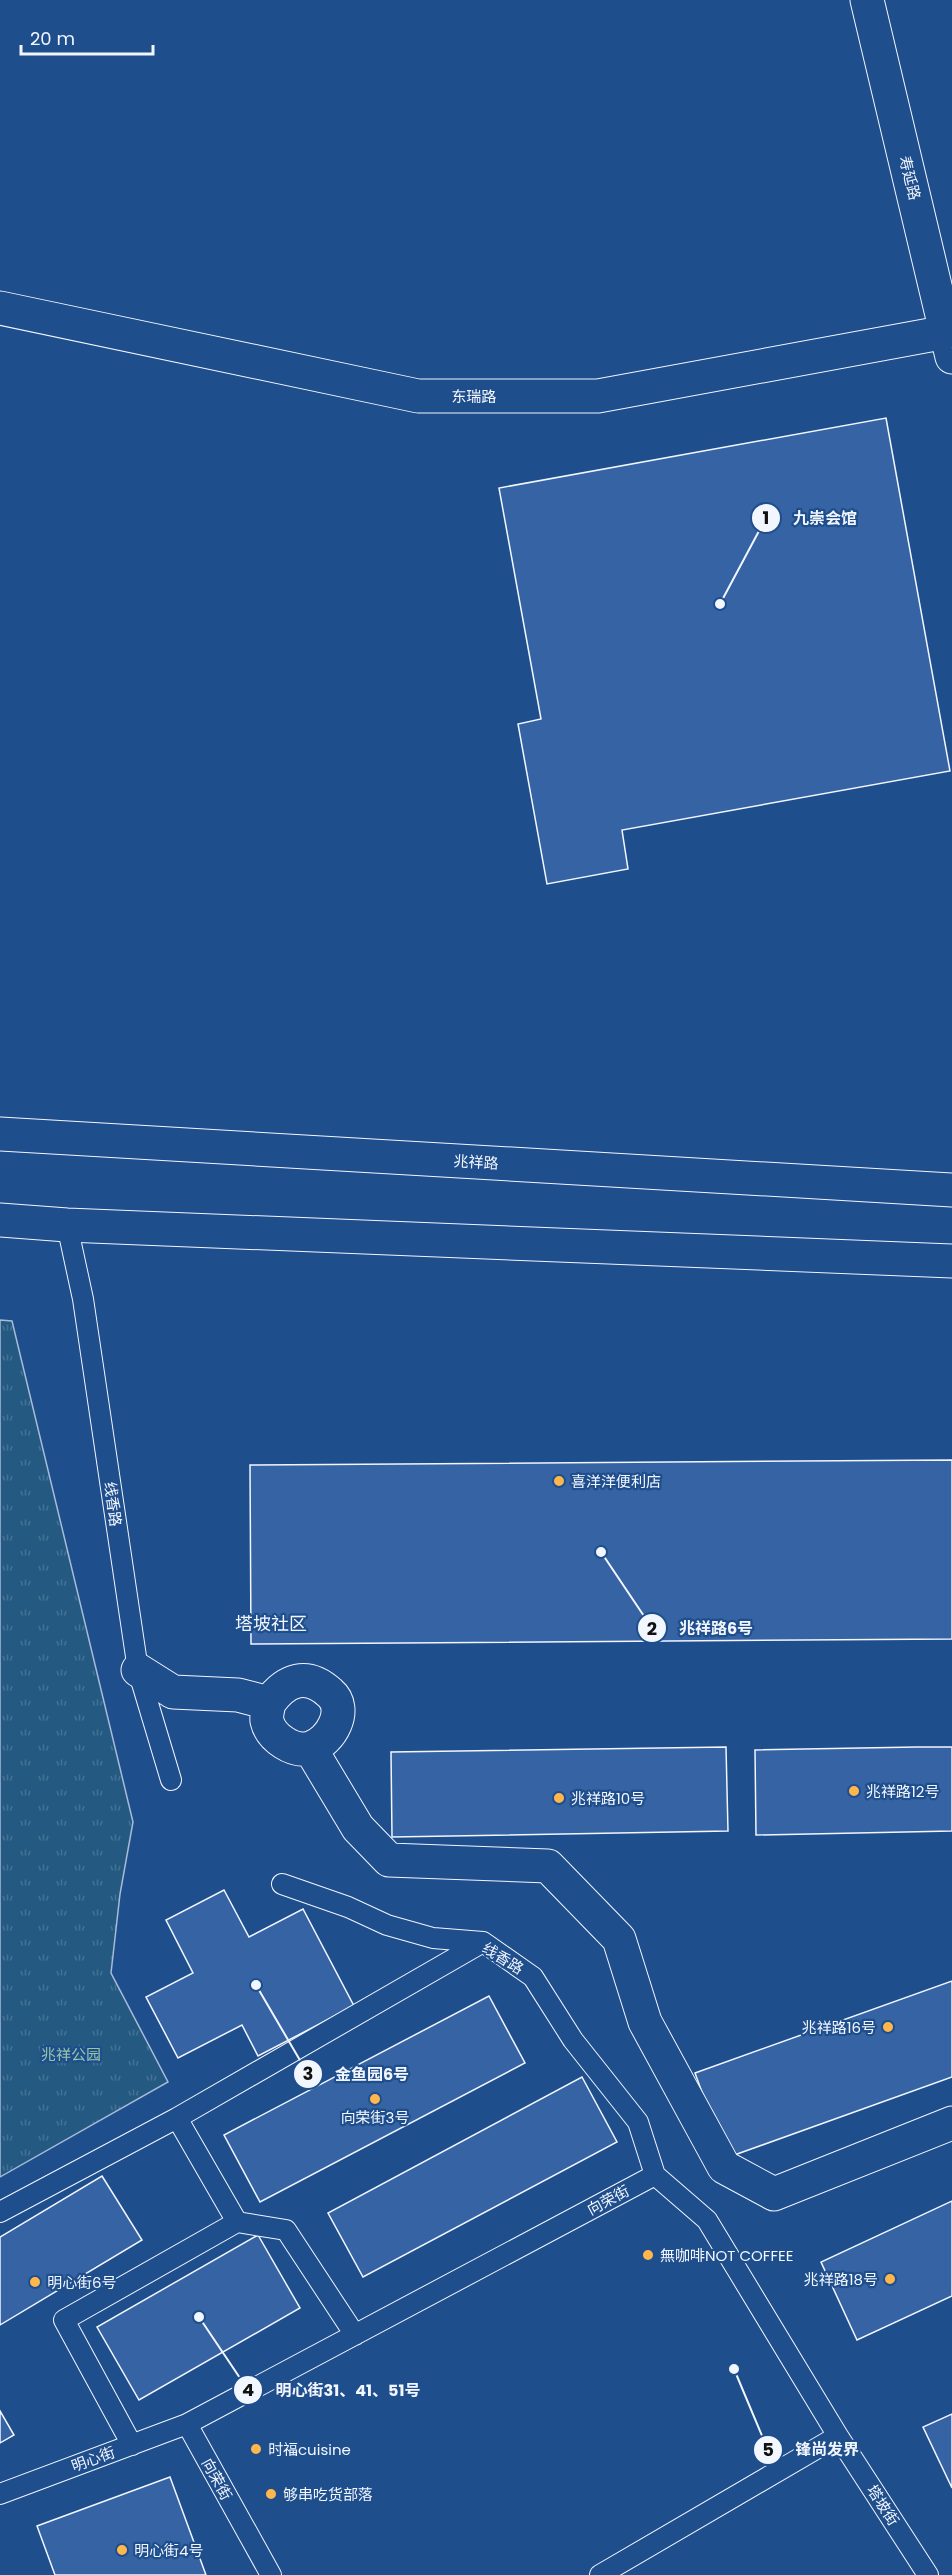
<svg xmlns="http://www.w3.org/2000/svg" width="952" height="2575" font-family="Poppins,'Noto Sans SC',sans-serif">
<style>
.park{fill:url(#park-tufts);stroke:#a8bbd7;stroke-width:1.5}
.building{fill:#3563a3;stroke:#f2f6ff;stroke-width:1.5}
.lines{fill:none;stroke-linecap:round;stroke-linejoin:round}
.lane-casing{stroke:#f2f6ff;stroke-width:22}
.street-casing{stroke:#f2f6ff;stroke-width:35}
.secondary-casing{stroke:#f2f6ff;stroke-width:35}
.lane{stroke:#1f4e8c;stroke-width:20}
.street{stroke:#1f4e8c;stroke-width:33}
.secondary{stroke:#1f4e8c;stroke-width:33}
.poi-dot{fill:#ffb74d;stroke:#1f4e8c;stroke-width:2}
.labels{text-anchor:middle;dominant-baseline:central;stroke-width:4.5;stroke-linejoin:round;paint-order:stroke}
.street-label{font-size:15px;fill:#f2f6ff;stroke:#1f4e8c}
.poi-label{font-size:15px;fill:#f2f6ff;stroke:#1f4e8c;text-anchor:start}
.park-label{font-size:15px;fill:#97c8a6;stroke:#1f4e8c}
.quarter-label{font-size:18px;fill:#f2f6ff;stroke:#1f4e8c}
.leader{fill:none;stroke:#f2f6ff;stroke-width:2}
.callout-dot{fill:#f2f6ff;stroke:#1f4e8c;stroke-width:2}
.mark-label{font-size:18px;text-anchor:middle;font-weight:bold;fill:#111}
.callout-label{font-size:16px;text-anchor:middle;font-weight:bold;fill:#f2f6ff;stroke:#1f4e8c;stroke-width:4.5;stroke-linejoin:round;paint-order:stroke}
</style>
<defs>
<pattern id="park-tufts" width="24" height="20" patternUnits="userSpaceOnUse" patternTransform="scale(1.5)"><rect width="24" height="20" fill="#245a82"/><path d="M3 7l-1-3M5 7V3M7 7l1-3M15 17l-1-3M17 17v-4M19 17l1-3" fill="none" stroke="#447295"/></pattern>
</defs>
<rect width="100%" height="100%" fill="#1f4e8c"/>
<!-- park -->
<path class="park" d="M0 1320 12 1321 133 1822 120 1894 111 1973 168 2082 0 2177Z"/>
<!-- building -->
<path class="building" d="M886 418 950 771 622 830 628 869 547 884 518 724 541 719 499 488Z
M952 1460V1639L251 1644 250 1465Z
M726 1747 728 1831 392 1837 391 1752Z
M917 1747H952V1831L756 1835 755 1750Z
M224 1890 249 1937 303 1909 354 2006 258 2056 242 2025 178 2058 146 1997 193 1973 166 1920Z
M952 1981V2077L726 2158 695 2073Z
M489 1996 525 2063 260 2202 224 2135Z
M582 2077 617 2142 363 2277 328 2213Z
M102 2176 142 2240 0 2325V2237Z
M952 2201V2296L857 2340 821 2262Z
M258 2235 300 2308 139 2400 97 2327Z
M0 2411 14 2435 0 2443Z
M952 2414V2488L923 2427Z
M170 2477 206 2575H55L37 2526Z"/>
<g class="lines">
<defs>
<path id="lane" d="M67 1225 83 1299 138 1670 171 1780
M282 1884 348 1907 387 1925 433 1938 483 1942 533 1977 573 2040 638 2122 655 2175
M655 2175 707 2220 838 2436 928 2575
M0 2212 177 2118 483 1942
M237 2222 286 2230 355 2335
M187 2424 271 2575
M132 2445 64 2320 237 2222 177 2118
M0 2494 187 2424 655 2175
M600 2575 838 2436"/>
<path id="street" d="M138 1670 173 1692 238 1695 269 1703C268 1708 266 1716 267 1721 271 1738 294 1753 310 1748 331 1742 349 1709 330 1693 307 1672 286 1679 269 1703
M310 1748 358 1828 389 1860 548 1866 619 1939 645 2022 724 2167 774 2194 952 2123"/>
<path id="secondary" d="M867 0 952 357
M0 308 418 396H598L952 331
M0 1134 952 1190
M0 1220 67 1225 952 1261"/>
</defs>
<!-- lane casing -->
<use href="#lane" class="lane-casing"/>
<!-- street casing -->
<use href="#street" class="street-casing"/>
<!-- secondary casing -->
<use href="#secondary" class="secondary-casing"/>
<!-- lane -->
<use href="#lane" class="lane"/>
<!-- street -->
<use href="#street" class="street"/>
<!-- secondary -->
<use href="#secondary" class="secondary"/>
</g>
<!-- markers -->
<g class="poi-dot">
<circle cx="559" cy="1481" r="6"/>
<circle cx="854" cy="1791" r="6"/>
<circle cx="559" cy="1798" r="6"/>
<circle cx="888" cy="2027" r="6"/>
<circle cx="375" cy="2099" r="6"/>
<circle cx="648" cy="2255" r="6"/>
<circle cx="890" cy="2279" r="6"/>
<circle cx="35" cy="2282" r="6"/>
<circle cx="256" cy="2449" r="6"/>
<circle cx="271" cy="2494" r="6"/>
<circle cx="122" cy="2550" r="6"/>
</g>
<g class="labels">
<!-- street labels -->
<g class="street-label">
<text transform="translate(910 178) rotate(76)">寿延路</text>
<text x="474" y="396">东瑞路</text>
<text transform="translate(476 1162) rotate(3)">兆祥路</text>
<text transform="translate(113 1504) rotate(82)">线香路</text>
<text transform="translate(503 1958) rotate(32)">线香路</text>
<text transform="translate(608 2200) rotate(-28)">向荣街</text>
<text transform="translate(93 2459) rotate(-20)">明心街</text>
<text transform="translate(217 2479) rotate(61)">向荣街</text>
<text transform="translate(883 2505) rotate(57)">塔坡街</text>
</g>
<!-- poi labels -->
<g class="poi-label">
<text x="571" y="1481">喜洋洋便利店</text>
<text x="866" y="1791">兆祥路12号</text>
<text x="571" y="1798">兆祥路10号</text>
<text x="876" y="2027" text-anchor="end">兆祥路16号</text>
<text x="375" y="2117" text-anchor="middle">向荣街3号</text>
<text x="660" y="2255">無咖啡NOT COFFEE</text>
<text x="878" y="2279" text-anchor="end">兆祥路18号</text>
<text x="47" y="2282">明心街6号</text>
<text x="268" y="2449">时福cuisine</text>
<text x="283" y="2494">够串吃货部落</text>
<text x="134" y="2550">明心街4号</text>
</g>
<!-- park labels -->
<g class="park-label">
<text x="71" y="2054">兆祥公园</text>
</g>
<!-- quarter labels -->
<g class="quarter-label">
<text x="271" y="1623">塔坡社区</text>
</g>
</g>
<!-- callouts -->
<path class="leader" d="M720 604L766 518M601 1552L652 1628M256 1985L308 2074M199 2317L248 2390M734 2369L768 2450"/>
<g class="callout-dot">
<circle cx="720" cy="604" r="6"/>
<circle cx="601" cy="1552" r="6"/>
<circle cx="256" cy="1985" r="6"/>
<circle cx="199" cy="2317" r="6"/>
<circle cx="734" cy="2369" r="6"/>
<circle cx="766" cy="518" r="15"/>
<circle cx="652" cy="1628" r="15"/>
<circle cx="308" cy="2074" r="15"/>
<circle cx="248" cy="2390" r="15"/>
<circle cx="768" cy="2450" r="15"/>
</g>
<g class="mark-label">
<text x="766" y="524">1</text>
<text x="652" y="1635">2</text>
<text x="308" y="2080">3</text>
<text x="248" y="2396">4</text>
<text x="768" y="2456">5</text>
</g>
<g class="callout-label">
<text x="825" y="524">九崇会馆</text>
<text x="716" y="1634">兆祥路6号</text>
<text x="372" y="2080">金鱼园6号</text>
<text x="348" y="2396">明心街31、41、51号</text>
<text x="827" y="2455">锋尚发界</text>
</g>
<!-- scale -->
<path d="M21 45v9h132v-9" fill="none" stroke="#f2f6ff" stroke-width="3"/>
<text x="30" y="45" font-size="18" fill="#f2f6ff" stroke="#1f4e8c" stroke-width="4.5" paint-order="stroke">20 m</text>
</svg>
